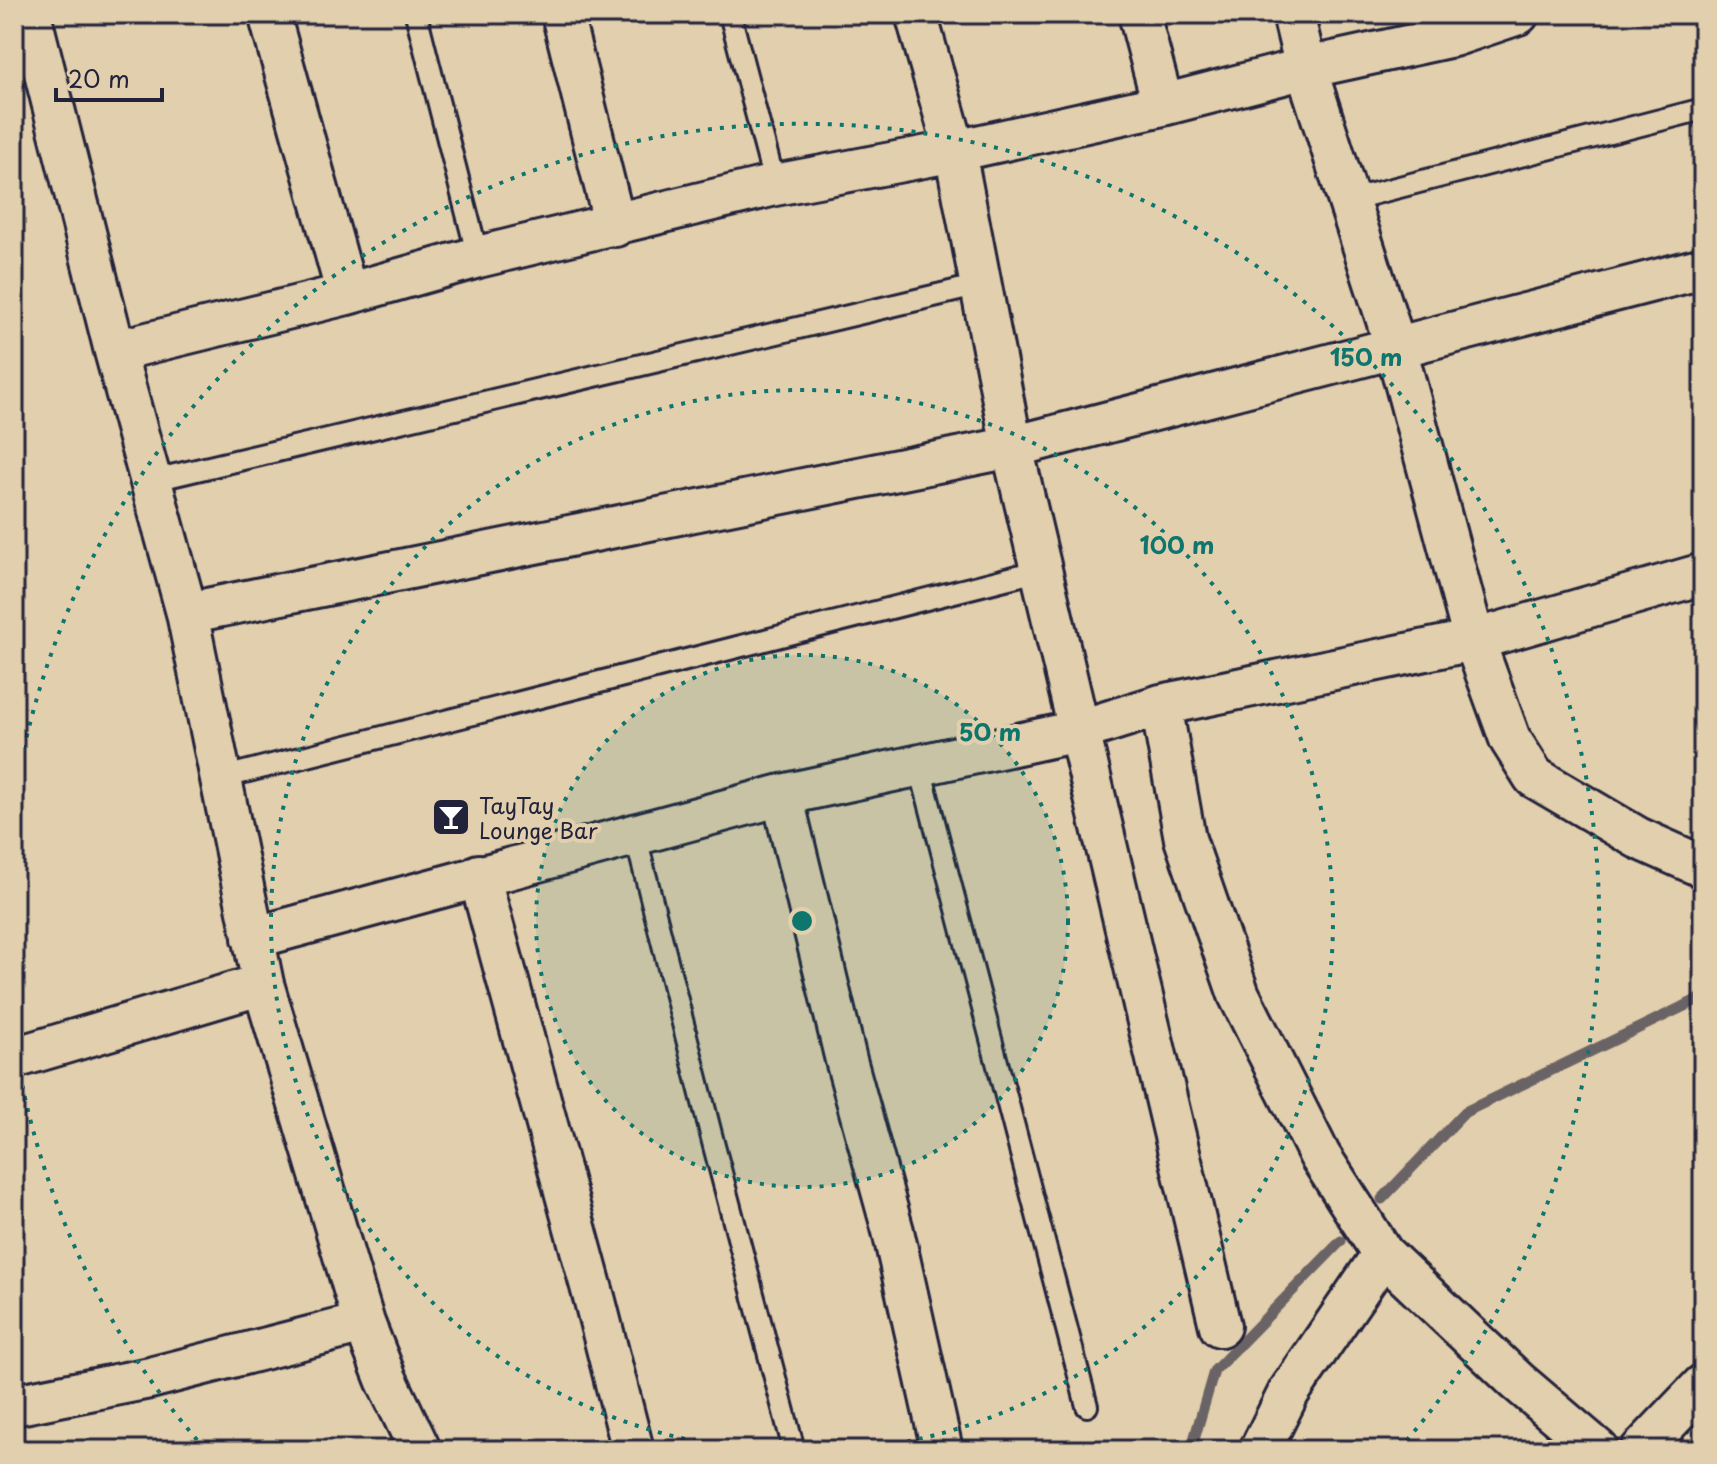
<svg xmlns="http://www.w3.org/2000/svg" width="1717" height="1464" font-family="'Playpen Sans',sans-serif">
<style>
.lines{fill:none;stroke-linecap:round;stroke-linejoin:round}
.stream{stroke:#6b6366;stroke-width:11}
.lane-casing{stroke:#22223b;stroke-width:26}
.street-casing{stroke:#22223b;stroke-width:46}
.lane{stroke:#e2cfad;stroke-width:20}
.street{stroke:#e2cfad;stroke-width:40}
.ring{fill:none;stroke:#0f766e;stroke-width:4;stroke-dasharray:4 8}
.labels{text-anchor:middle;dominant-baseline:central;stroke-width:8;stroke-linejoin:round;paint-order:stroke}
.poi-label{font-size:22px;fill:#22223b;stroke:#e2cfad;text-anchor:start}
.centre{fill:#0f766e;stroke:#e2cfad;stroke-width:4}
.ring-label{font-size:24px;text-anchor:middle;font-weight:bold;fill:#0f766e;stroke:#e2cfad;stroke-width:8;stroke-linejoin:round;paint-order:stroke}
</style>
<rect width="100%" height="100%" fill="#e2cfad"/>
<filter id="ink" filterUnits="userSpaceOnUse"><feTurbulence type="fractalNoise" baseFrequency=".0125" numOctaves="2"/><feDisplacementMap in="SourceGraphic" scale="16" xChannelSelector="R" yChannelSelector="G"/><feConvolveMatrix kernelMatrix="1 2 1 2 8 2 1 2 1" color-interpolation-filters="sRGB"/></filter>
<g filter="url(#ink)">
<g class="lines">
<!-- stream -->
<path class="stream" d="M1382 1199 1465 1112 1703 997
M1191 1450 1214 1371 1341 1241"/>
<defs>
<path id="lane" d="M416 14 478 257
M730 14 775 185
M1349 200 1703 109
M150 481 980 285
M919 764 1087 1406
M221 778 1041 570
M635 834 714 1146 794 1450"/>
<path id="street" d="M30 14 115 351 187 613 263 984 364 1323 386 1379 420 1450
M269 14 347 294
M562 14 615 226
M916 14 955 151 1012 447 1220 1326
M1139 14 1163 105
M1293 14 1306 68 1396 348 1474 640 1510 739 1534 777 1638 838 1703 867
M115 351 347 294 478 257 775 185 955 151 1163 105 1306 68 1453 36 1518 14
M187 613 1012 447 1703 268
M1161 705 1185 839 1239 995 1320 1156 1383 1254 1517 1381 1598 1450
M782 795 846 1060 893 1231 942 1450
M479 875 595 1301 633 1450
M253 938 782 795 1078 731 1161 705 1474 640 1703 574
M14 1058 263 984
M14 1405 150 1378 364 1323
M1260 1450 1289 1392 1383 1254
M1641 1450 1703 1385"/>
</defs>
<!-- lane casing -->
<use href="#lane" class="lane-casing"/>
<!-- street casing -->
<use href="#street" class="street-casing"/>
<!-- lane -->
<use href="#lane" class="lane"/>
<!-- street -->
<use href="#street" class="street"/>
</g>
</g>
<!-- distance rings -->
<circle cx="802" cy="921" r="266" fill="#0f766e" fill-opacity=".12"/>
<g class="ring">
<circle cx="802" cy="921" r="266"/>
<path d="M756 1450A531 531 0 1 1 848 1450"/>
<path d="M205 1449A797 797 0 0 1 15 1046M15 796A797 797 0 1 1 1399 1449"/>
</g>
<!-- icons -->
<defs>
<symbol id="bar-square" viewBox="-11 -11 22 22"><rect x="-9" y="-9" width="18" height="18" rx="4" fill="#22223b" stroke="#e2cfad"/><path d="M-6-5H6L.8 .8V4.5H3.5V6h-7V4.5H-.8V.8Z" fill="#fff"/></symbol>
</defs>
<g fill-rule="evenodd">
<use href="#bar-square" x="429" y="795" width="44" height="44"/>
</g>
<g class="labels">
<!-- poi labels -->
<g class="poi-label">
<text x="479" y="804">TayTay<tspan x="479" dy="25">Lounge Bar</tspan></text>
</g>
</g>
<circle cx="802" cy="921" r="12" class="centre"/>
<g class="ring-label">
<text x="1366" y="366">150 m</text>
<text x="1177" y="554">100 m</text>
<text x="990" y="741">50 m</text>
</g>
<!-- margin -->
<rect width="1717" height="1464" fill="none" stroke="#e2cfad" stroke-width="48"/>
<rect x="24" y="24" width="1669" height="1416" fill="none" stroke="#22223b" stroke-width="3" filter="url(#ink)"/>
<!-- scale -->
<path d="M56 88v12h106v-12" fill="none" stroke="#22223b" stroke-width="4"/>
<text x="68" y="88" font-size="24" fill="#22223b" stroke="#e2cfad" stroke-width="6" paint-order="stroke">20 m</text>
</svg>
